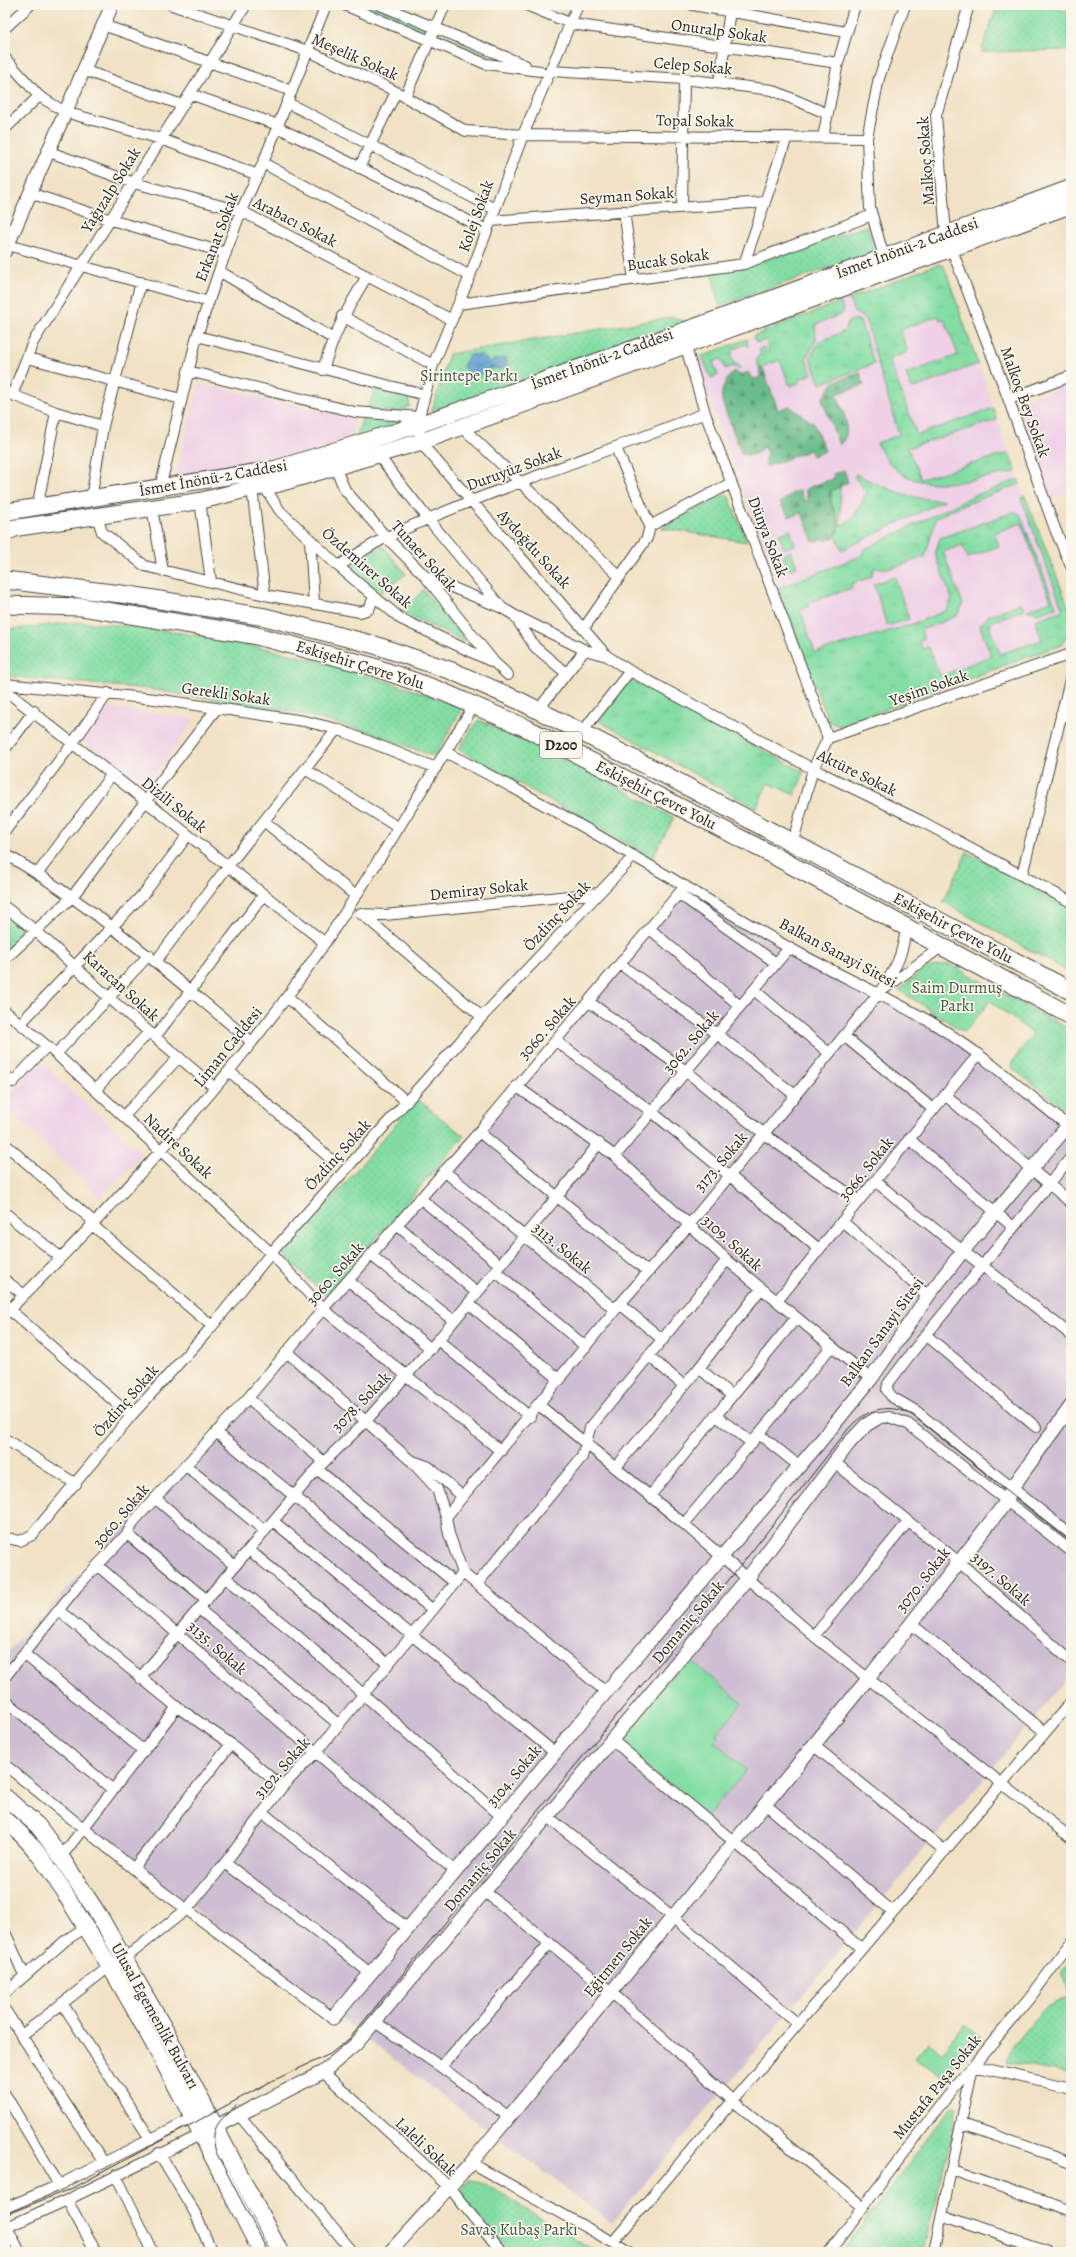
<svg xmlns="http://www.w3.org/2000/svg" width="1076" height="2257" font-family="Alegreya,serif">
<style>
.built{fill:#efd0e6}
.industrial{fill:#cdbed2}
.grass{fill:url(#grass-tufts);stroke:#588468}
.forest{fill:url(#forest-firs);stroke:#4b745a}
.park{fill:url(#park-dots);stroke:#588468}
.garden{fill:#84dea4;stroke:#588468}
.water{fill:url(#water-waves);stroke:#46667f}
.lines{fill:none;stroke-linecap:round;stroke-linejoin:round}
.minor-casing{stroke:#494642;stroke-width:12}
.tertiary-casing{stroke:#494642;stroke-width:15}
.primary-casing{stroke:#494642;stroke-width:18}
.trunk-casing{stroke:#494642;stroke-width:19}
.minor{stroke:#fff;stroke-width:10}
.tertiary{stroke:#fff;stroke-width:13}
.primary{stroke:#fff;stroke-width:16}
.trunk{stroke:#fff;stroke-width:17}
.tram{stroke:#2b2b2b;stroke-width:1}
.labels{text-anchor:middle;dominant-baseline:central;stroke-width:3.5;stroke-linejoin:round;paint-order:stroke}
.shield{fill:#fbf7ec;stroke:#696865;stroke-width:1}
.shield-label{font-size:15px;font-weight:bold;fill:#2b2b2b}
.street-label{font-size:16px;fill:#2b2b2b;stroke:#fbf7ec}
.park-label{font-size:16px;fill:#415849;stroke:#fbf7ec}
</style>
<defs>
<pattern id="grass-tufts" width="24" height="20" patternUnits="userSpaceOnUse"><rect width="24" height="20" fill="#84dea4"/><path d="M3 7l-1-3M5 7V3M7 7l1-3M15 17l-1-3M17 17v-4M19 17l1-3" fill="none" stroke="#72bf8d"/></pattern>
<pattern id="forest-firs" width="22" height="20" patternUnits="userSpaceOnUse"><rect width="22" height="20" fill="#6bbd8a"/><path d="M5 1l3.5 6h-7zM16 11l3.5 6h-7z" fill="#589a71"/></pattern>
<pattern id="park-dots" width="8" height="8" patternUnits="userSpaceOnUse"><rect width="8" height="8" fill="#84dea4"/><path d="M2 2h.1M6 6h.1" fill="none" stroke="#72bf8d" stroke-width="1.8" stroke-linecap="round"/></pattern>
<pattern id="water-waves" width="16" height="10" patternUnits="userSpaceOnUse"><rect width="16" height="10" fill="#61a0d3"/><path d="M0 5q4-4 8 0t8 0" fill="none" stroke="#5083ab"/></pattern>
</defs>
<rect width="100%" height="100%" fill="#fbf7ec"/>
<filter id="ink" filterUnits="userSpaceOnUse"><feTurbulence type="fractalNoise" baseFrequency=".025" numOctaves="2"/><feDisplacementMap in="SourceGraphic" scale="8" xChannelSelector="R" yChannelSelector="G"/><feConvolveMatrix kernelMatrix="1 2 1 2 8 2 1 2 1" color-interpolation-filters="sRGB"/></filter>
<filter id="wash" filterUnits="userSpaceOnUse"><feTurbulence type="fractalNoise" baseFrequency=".012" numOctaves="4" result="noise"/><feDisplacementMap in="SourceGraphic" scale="16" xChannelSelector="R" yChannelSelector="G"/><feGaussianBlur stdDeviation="0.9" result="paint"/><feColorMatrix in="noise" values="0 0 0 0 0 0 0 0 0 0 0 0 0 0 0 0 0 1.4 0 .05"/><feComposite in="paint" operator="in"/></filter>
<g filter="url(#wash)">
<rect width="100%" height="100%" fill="#f1e2c5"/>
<!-- built -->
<path class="built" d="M938 264 944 266 1020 484 1071 613V629L1061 645 840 726 829 722 694 360Z
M198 383 357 419 350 442 289 458 176 476Z
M1071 383V491L1050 501 1016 403Z
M106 707 195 719 144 789 83 741Z
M39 1061 143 1155 100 1198 5 1107V1100Z"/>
<!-- industrial -->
<path class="industrial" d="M685 891 956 1035 1071 1126V1674L612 2223 5 1767V1655L328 1308Z"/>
<!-- grass -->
<path class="grass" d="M357 5H372L430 28 427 34Z
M437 33 511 65 487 59 435 37Z
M938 264 944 266 978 364 912 389 906 374 958 355 944 319 940 320 938 316 900 330 908 352 889 359 917 435 993 408 997 420 908 448 921 479 1009 453 1016 472C965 479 904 504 877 443L899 435 865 319 854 312 849 299Z
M840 302 844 311 842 314 815 325 816 340 806 359 812 374 799 379 800 382 790 386 780 360 759 368 756 359 761 353 759 349 764 347 766 353 769 351 765 340 757 343 753 336Z
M855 319 860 321 874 364 820 384 810 358 819 342 845 331 847 323Z
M747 339 748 347 746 344 732 350 733 353 730 354 735 365 738 364 740 369 732 366 725 369 721 359 713 362 718 375 711 378 702 356Z
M362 419H404L408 421 356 439Z
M856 474C885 488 912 501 945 500L842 550 836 536 840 524 831 503V491L840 486V524H844C856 515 862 506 866 492L854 476Z
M1018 479 1020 484 953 509 936 518 925 557 892 568H874L871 577 851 584 852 588 808 603 809 606 800 609 815 653 913 624 947 610 952 599 935 554 940 538 1014 512 1020 514 1056 607 1037 613 1027 610 1051 601 1021 523 994 533 999 546 968 558 962 545 943 552 963 604 957 616 921 630 924 639 919 641 922 649 929 647 940 676 991 656 980 626 988 616 1021 603 1025 609 991 622 990 629 1000 654 1042 640 1035 620 1063 610 1021 498 1025 496 1071 613C1071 627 1070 634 1061 645L840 726 829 722 778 588 861 556 865 549 977 494 989 491Z
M790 530 795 545 784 549 779 534Z
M791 551 797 567 790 570 782 555Z
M895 577 909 619 887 626 874 584Z
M629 679 804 772 795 795 768 783 756 808 599 721Z"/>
<!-- forest -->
<path class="forest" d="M762 366 778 410 789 406 814 424 825 451 812 456 810 450 766 467 765 460 767 453 763 446C757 455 753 456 742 454L722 402C720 390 726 378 735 371L740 375 748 372 752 379 759 378 761 374 759 368Z
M860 373 864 385 836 394C842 408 855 433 839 445L822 399 834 382Z
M844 470 848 482 831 491V503L840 524 836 536 826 541 824 538 813 542 802 513 789 517 780 503 791 494 800 490 804 501H808L805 489 834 478 833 474Z"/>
<!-- park -->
<path class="park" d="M997 5H1038L1071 12V50L981 52Z
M867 226 875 252 719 306 712 274 770 259Z
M673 317 688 323 431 414 449 354Z
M375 388 408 395 410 406 398 412 367 410Z
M724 495 729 497 747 542 661 528Z
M382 545 406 574 377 595 349 565Z
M423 590 469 643 402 613Z
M77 622C208 630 341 661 462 708L436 755H430L373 733 289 711 148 689 5 676V630Z
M479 720 602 778 674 818 652 858 458 749Z
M967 852 1071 908V973L943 902Z
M5 917 21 928 23 936 5 951Z
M949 964 1071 1030V1113L1012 1068 1013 1061 1033 1034 990 1001 964 1032 899 990 925 968Z
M417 1099 464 1136 326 1296 284 1255Z
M1071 1960V2067L1068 2074 1006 2062 1009 2051 1045 2008 1070 1996 1061 1972Z
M952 2106 958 2107 923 2252H842Z
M469 2180 481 2182 597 2252H507L463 2197V2189Z"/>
<!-- garden -->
<path class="garden" d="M688 1659 742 1703 716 1734 719 1738 714 1741 747 1770 707 1816 616 1742 659 1690Z
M964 2024 981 2037 945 2079 914 2058 928 2042 942 2053Z"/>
<!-- water -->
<path class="water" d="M479 354 489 362 506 357 508 369 489 368 479 375 468 374 463 366 469 355Z"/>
</g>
<g filter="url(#ink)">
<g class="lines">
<defs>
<path id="minor" d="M172 5 308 51 389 88 466 131 523 135 867 138
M344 5 486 64 540 71
M380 5 525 65
M526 5 572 24 838 63
M578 5 523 135 470 276 433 365 419 417 420 442 607 656 630 671 813 769 921 821 1071 902
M693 5 846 32
M969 5 936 115 946 234 1004 387 1055 529 1071 566
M103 25 292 91
M5 28 30 5
M5 58 39 96 65 112 161 139 258 175
M83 70 182 105
M551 71 684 79 772 90 828 114
M719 83 730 11
M190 94 278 125
M405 97 445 5
M288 103 495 209
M277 127 487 230
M5 129 39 96
M823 137 838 63 855 5
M47 151 134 183 241 211 452 320
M263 163 470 276
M359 168 396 92
M30 193 111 220 226 253
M682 207 684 79
M624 211 634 280
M490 221 765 202
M5 242 8 245 209 302
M884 257 870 208 867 138 879 78 905 5
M744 264 787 137
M219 271 332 338
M459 304 744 264 872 215
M342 316 433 365
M197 336 425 395
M685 344 705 413 828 738
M28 358 181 399
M323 370C334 333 347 309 367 276
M188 371 355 412 419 417
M5 392 56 412 103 426
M12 395 33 342 246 5
M1009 399 1071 376
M462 427 620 577
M616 448 650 526
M378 455 429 520 502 608
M335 467 345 490 387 538 425 576 494 662
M264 486 280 511 338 566 401 619 495 663 508 675
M160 488 197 336 219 271 241 211 263 163 326 5
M252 488 265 595
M91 499 103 426 141 282
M200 501 211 581
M37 508 56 412
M152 508 163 571
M97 516 102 532 145 566 265 595 360 612 369 609 374 597
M310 539 314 604
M338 566C354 557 370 545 387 537 491 489 600 455 705 413
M427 577 502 608 514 615 535 647 566 673
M516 616 585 650 607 656
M584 628 647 538 650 526 731 483
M5 684 155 699 304 721 337 729 436 768
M5 690 325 943
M538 710 585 650
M1061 714 1071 717
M582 732 630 671
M5 749 34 711
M445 752C559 810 669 877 779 942 829 971 883 994 934 1024 981 1053 1024 1091 1068 1126
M305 769 399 828
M265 822 356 896
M5 831 72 744 108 693
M793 841 813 769 828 738 1071 654
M5 854C95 906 172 977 252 1042
M38 873 112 774
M1022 875 1071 676
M679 894 776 963
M5 907 36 931 108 997 215 1088
M361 913 482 1017
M361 914 385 915 599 893
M650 929 740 1006
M5 959 72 897 217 708
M156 961 228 866 337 729
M621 965 717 1034 795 1095
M887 987 941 947
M754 990 829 1053
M287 997 407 1102
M589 1002 686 1071 764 1134 859 1201
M5 1011 53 1051 271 1253 323 1309 501 1451
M21 1023 146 891 188 835
M844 1036 933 1109
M155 1037 264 895
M556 1041 652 1112 819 1249
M56 1054 149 955
M229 1071 332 1160
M5 1075 13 1082 47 1046
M516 1086 615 1156 727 1260 871 1379
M95 1090 149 1032
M945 1095 1071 1203
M124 1116 179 1057
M479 1132 648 1272
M909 1139 1013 1227
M5 1144 94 1222
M615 1156 789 948
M1071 1157 913 1351 888 1384 887 1390 892 1397 916 1411 1071 1535
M444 1171 613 1308 620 1304 663 1340
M875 1181C939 1234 1006 1283 1071 1335
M420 1198 500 1265
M5 1213 60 1257
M842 1221 928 1296
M91 1224 212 1326
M397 1225 477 1293
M372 1256 454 1321
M495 1271 586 1347
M5 1280 24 1295
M349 1281 431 1349
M777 1301 978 1055
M469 1304 560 1380
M10 1310 131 1416
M5 1314C105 1215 202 1111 286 998 355 904 413 803 475 704
M926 1335 1036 1427
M438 1340 530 1417
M288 1353 410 1460 429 1467 462 1496
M649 1356 683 1385
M699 1368 731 1395
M248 1398 324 1462
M539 1405 684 1524 814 1636 1071 1838
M715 1415 752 1443
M876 1419 889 1417 908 1424 1071 1551
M216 1432 433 1610
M759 1434 799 1466
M5 1439 76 1484
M834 1462 959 1562 1071 1661
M413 1463 437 1489 446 1517
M185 1465 265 1531
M616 1467 699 1368 761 1289
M317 1469 455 1583
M650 1496 796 1318
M155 1498 235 1566
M273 1521 555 1753
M684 1524 831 1347
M127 1534 207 1600
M7 1538 20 1541 32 1535 131 1416 209 1330 271 1253 482 1017 634 856
M249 1550 388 1664
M98 1566 456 1872
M226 1578 292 1631 502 1817
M477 1584 582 1457 590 1428 727 1260
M199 1609 338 1724
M58 1610 177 1707 231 1744 282 1787
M911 1624 1045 1732
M814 1636 908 1522
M24 1654 144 1751
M5 1677 77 1587 127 1534 135 1520 248 1398 323 1309 479 1132 685 886
M140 1678 317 1469 365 1422 438 1340 557 1197 599 1143
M606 1692 463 1573 449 1534 446 1517 620 1304 689 1225 879 993C896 968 902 958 906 928
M5 1700 113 1790
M611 1739 861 1948
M813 1745 944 1850
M5 1765 155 1886 333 2018
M765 1804 892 1911
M263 1813 408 1929
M547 1816 673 1917 797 2023
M61 1857 177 1707
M225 1863 331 1942 371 1974
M134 1868 231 1744
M485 1892 611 1992 732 2100 862 2206
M5 1932 24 1975
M5 1993 66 1940 86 1927
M62 2003 151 2140
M5 2010 104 2163
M375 2022 441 2067
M22 2035 110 1966 124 1959 187 1909 225 1863 282 1787 316 1752 463 1573
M323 2072 449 2187 501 2252
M5 2094 59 2185
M239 2115 353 2252
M509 2117 441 2067 550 1943
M962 2124 1071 2162
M159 2153 195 2213 212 2252
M471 2163 630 2252
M952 2170 1071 2211
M116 2175 153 2252
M67 2200 96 2252
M5 2208 59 2185 197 2116
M942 2215 1048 2252
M7 2227 20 2252
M5 2228 67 2200 200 2135
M613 2242 1071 1702
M829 2252 938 2108 1029 1999 1071 1943
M934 2252 973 2066 1071 2088"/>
<path id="tertiary" d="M5 251 112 5
M333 2018 606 1692 819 1443 871 1379 928 1296 962 1252 1071 1122
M207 2131 323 2072 356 2044 747 1579 849 1443 866 1425 876 1419
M390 2252 471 2163 509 2117 867 1680 1006 1502 1012 1488 1071 1406"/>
<path id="primary" d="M5 512 275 469 418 425 717 319 1071 188
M15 528 200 501 252 488 277 484 420 442 1071 205
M5 1797 38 1826 61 1857 100 1917 165 2030 280 2252
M5 1820C39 1846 59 1885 82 1921 149 2027 204 2140 261 2252"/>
<path id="trunk" d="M5 532 15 528
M5 580 129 595 265 617 375 645 452 671 520 701 669 777 1071 991
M5 605 82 607 253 635 371 666 436 689 526 728 765 851 1071 1016"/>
</defs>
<!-- minor casing -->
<use href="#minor" class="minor-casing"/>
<!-- tertiary casing -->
<use href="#tertiary" class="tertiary-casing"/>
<!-- primary casing -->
<use href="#primary" class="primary-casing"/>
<!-- trunk casing -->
<use href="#trunk" class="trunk-casing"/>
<!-- minor -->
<use href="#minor" class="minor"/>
<!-- tertiary -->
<use href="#tertiary" class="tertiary"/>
<!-- primary -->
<use href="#primary" class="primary"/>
<!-- trunk -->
<use href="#trunk" class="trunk"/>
<!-- tram -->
<path class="tram" d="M236 2106C219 2121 209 2128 216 2152L268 2252
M5 2215 75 2187 270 2082 330 2054 349 2039 737 1570 849 1428C867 1408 889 1403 913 1415L1071 1541"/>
</g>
</g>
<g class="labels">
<!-- shield labels -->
<rect class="shield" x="540" y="732" width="42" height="26" rx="3"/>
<g class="shield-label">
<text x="561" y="745">D200</text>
</g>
<!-- street labels -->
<g class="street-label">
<text transform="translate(719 31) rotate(8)">Onuralp Sokak</text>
<text transform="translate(355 57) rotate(24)">Meşelik Sokak</text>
<text transform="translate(693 66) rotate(5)">Celep Sokak</text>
<text transform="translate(695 121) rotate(1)">Topal Sokak</text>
<text transform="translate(926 161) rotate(-94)">Malkoç Sokak</text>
<text transform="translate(111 190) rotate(-58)">Yağızalp Sokak</text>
<text transform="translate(627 196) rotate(-4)">Seyman Sokak</text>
<text transform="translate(476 216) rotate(-70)">Kolej Sokak</text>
<text transform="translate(295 222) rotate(27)">Arabacı Sokak</text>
<text transform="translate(217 237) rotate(-69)">Erkanat Sokak</text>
<text transform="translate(907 248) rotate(-20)">İsmet İnönü-2 Caddesi</text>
<text transform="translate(668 260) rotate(-8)">Bucak Sokak</text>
<text transform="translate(602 359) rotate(-20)">İsmet İnönü-2 Caddesi</text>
<text transform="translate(1025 402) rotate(70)">Malkoç Bey Sokak</text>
<text transform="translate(514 469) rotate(-20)">Duruyüz Sokak</text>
<text transform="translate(213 478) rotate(-10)">İsmet İnönü-2 Caddesi</text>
<text transform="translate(768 537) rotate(69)">Dünya Sokak</text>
<text transform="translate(534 549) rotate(48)">Aydoğdu Sokak</text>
<text transform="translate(424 556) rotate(48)">Tunaer Sokak</text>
<text transform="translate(367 568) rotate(41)">Özdemirer Sokak</text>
<text transform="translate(360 665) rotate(17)">Eskişehir Çevre Yolu</text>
<text transform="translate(929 688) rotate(-19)">Yeşim Sokak</text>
<text transform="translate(226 694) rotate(8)">Gerekli Sokak</text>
<text transform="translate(857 773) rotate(26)">Aktüre Sokak</text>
<text transform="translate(656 795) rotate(27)">Eskişehir Çevre Yolu</text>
<text transform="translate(174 805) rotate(39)">Dizili Sokak</text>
<text transform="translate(479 890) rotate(-6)">Demiray Sokak</text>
<text transform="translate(557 916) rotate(-47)">Özdinç Sokak</text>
<text transform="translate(953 928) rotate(28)">Eskişehir Çevre Yolu</text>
<text transform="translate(838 953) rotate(28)">Balkan Sanayi Sitesi</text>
<text transform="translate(121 986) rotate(42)">Karacan Sokak</text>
<text transform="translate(547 1028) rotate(-49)">3060. Sokak</text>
<text transform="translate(691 1042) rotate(-50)">3062. Sokak</text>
<text transform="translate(228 1047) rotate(-51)">Liman Caddesi</text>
<text transform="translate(178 1146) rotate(43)">Nadire Sokak</text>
<text transform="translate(338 1155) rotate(-48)">Özdinç Sokak</text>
<text transform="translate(721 1162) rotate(-50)">3173. Sokak</text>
<text transform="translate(866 1169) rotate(-51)">3066. Sokak</text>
<text transform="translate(732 1243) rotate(42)">3109. Sokak</text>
<text transform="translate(562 1248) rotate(39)">3113. Sokak</text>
<text transform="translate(335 1274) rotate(-49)">3060. Sokak</text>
<text transform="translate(882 1332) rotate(-54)">Balkan Sanayi Sitesi</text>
<text transform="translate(126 1401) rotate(-49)">Özdinç Sokak</text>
<text transform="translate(361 1402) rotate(-46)">3078. Sokak</text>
<text transform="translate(121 1516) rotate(-50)">3060. Sokak</text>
<text transform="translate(1001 1579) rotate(41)">3197. Sokak</text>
<text transform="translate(923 1580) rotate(-52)">3070. Sokak</text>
<text transform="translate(688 1622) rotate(-50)">Domaniç Sokak</text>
<text transform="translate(217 1648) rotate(41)">3135. Sokak</text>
<text transform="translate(282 1768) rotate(-49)">3102. Sokak</text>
<text transform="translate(514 1776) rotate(-50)">3104. Sokak</text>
<text transform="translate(480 1870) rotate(-50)">Domaniç Sokak</text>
<text transform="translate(618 1957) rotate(-51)">Eğitmen Sokak</text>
<text transform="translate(155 2016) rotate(61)">Ulusal Egemenlik Bulvarı</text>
<text transform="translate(937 2087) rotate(-51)">Mustafa Paşa Sokak</text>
<text transform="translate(426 2147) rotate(43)">Laleli Sokak</text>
</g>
<!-- park labels -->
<g class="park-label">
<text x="469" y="376">Şirintepe Parkı</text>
<text x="957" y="988">Saim Durmuş<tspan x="957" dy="18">Parkı</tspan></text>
<text x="519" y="2230">Savaş Kubaş Parkı</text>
</g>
</g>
<!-- margin -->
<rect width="1076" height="2257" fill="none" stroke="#fbf7ec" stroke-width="20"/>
</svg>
